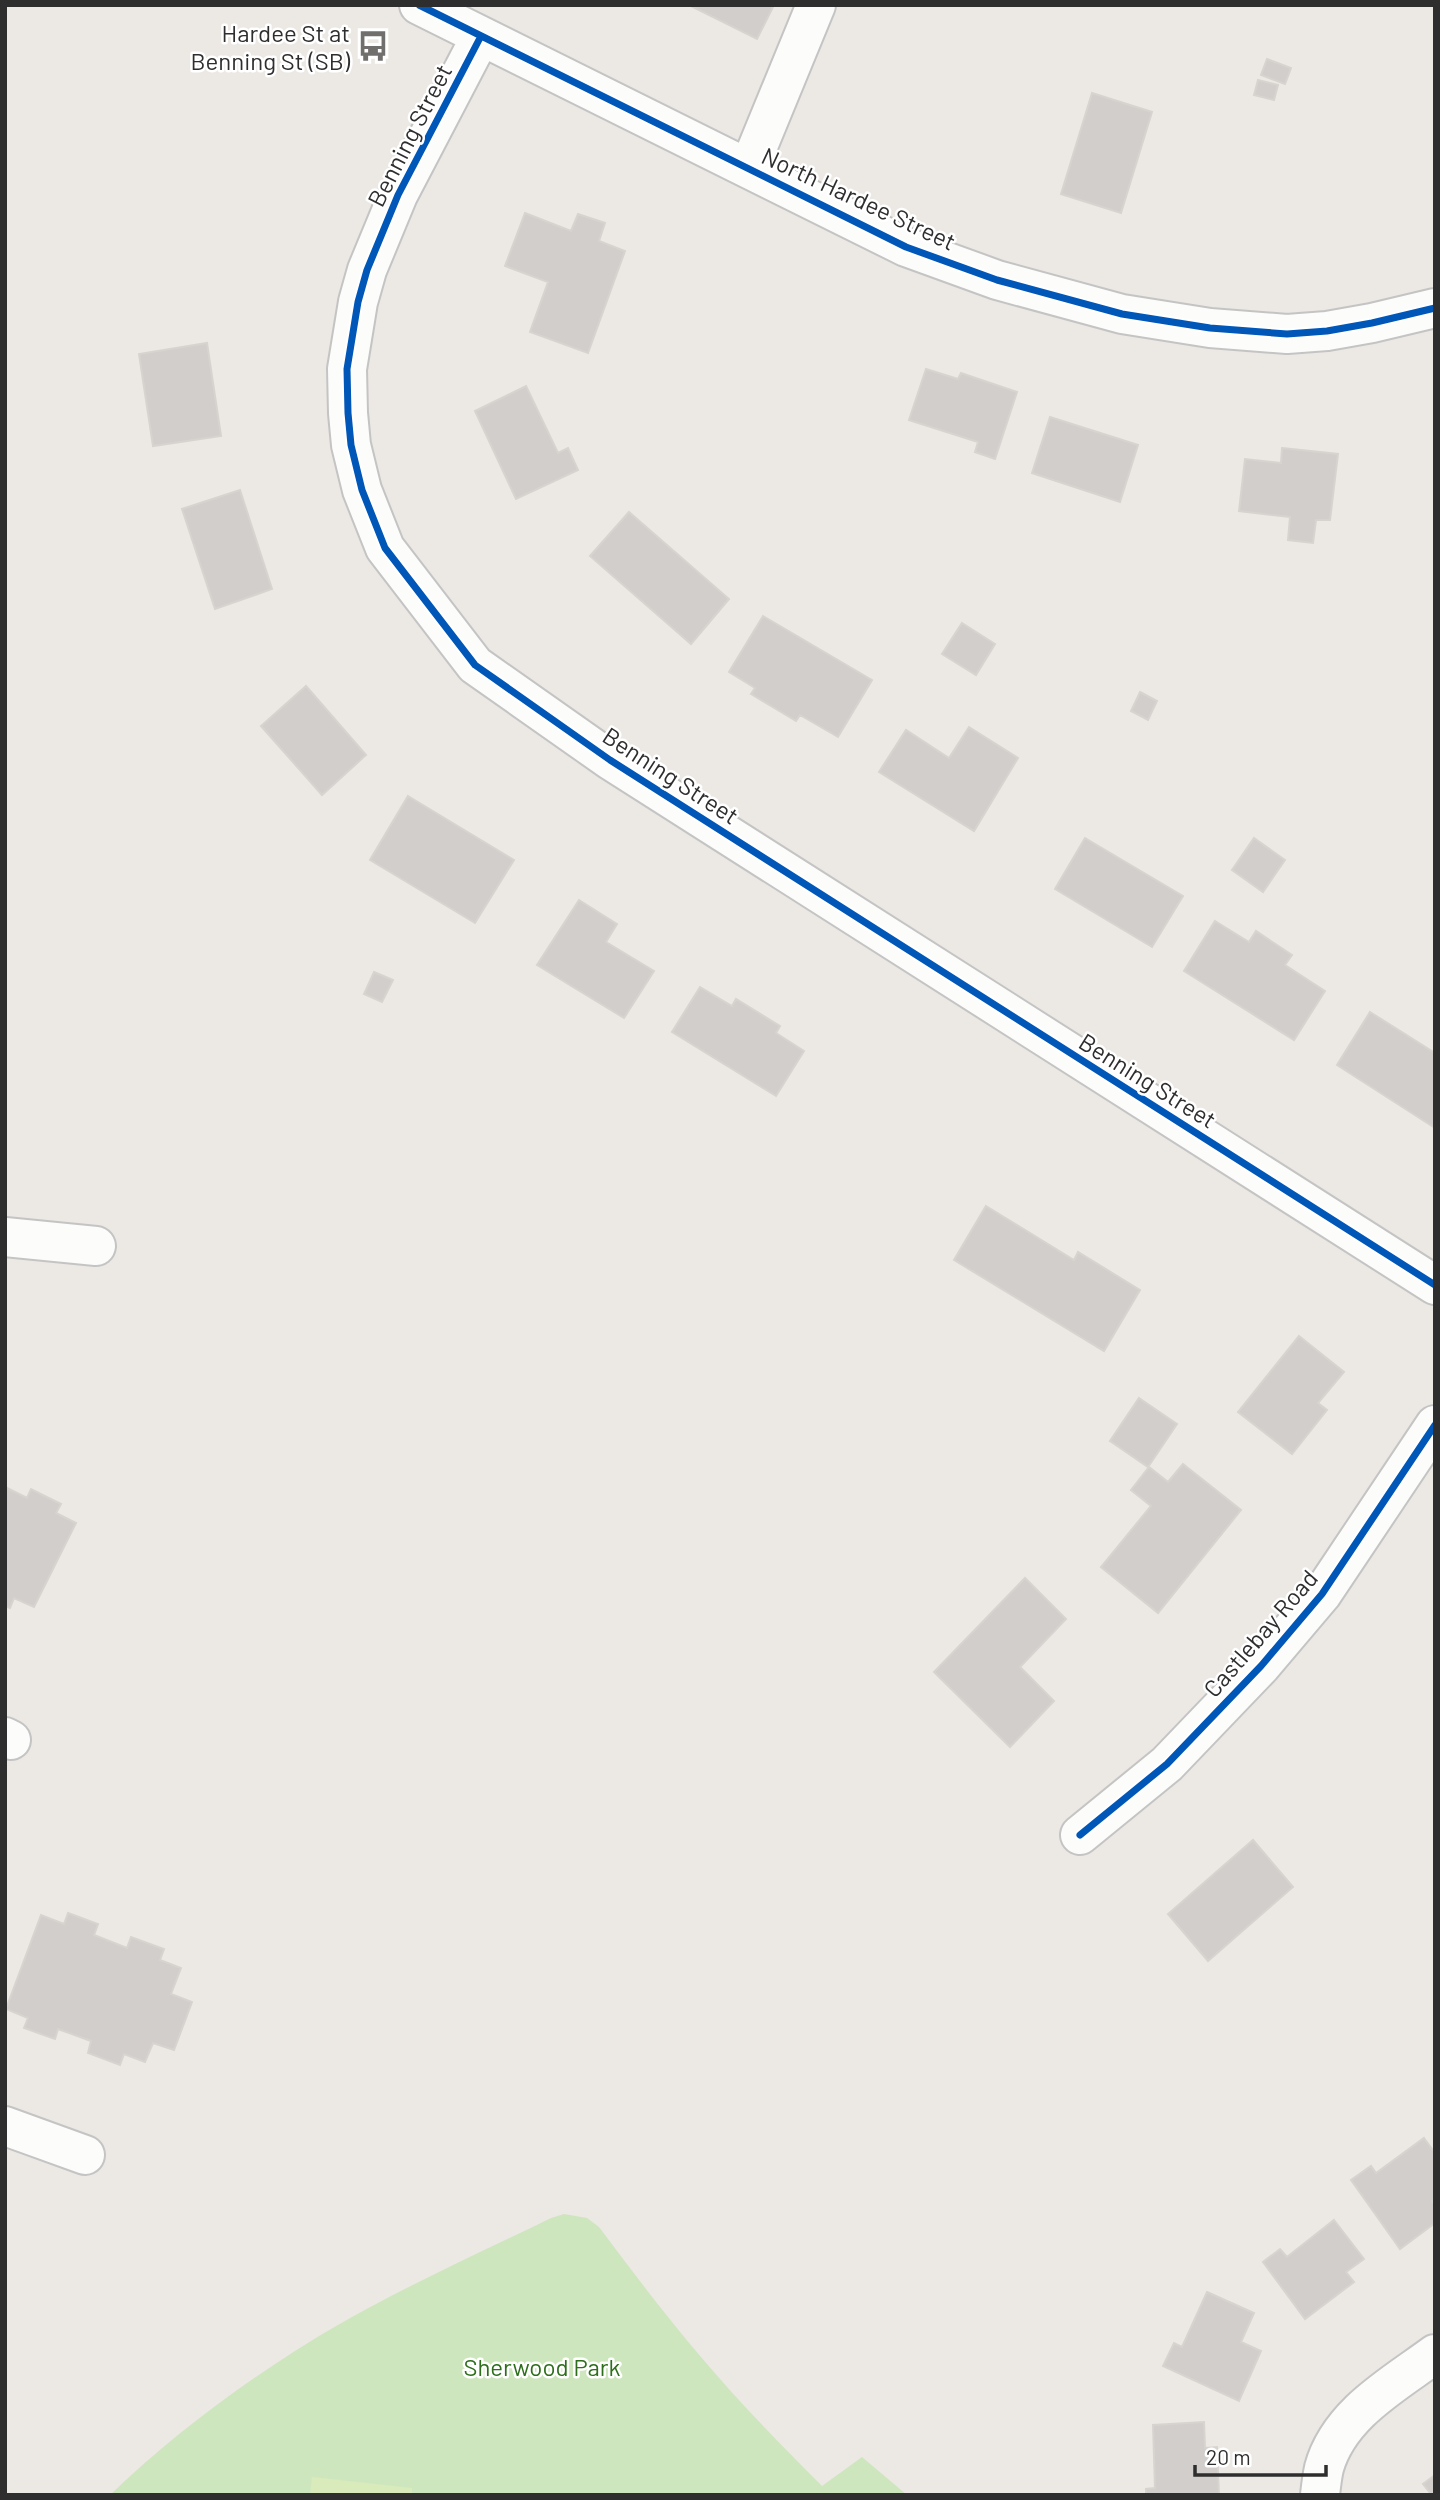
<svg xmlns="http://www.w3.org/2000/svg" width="1440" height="2500" font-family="Barlow,sans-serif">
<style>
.green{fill:#cee6be}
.pitch{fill:#d9eabb}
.building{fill:#d1cecb;stroke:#d7d4d0;stroke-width:2}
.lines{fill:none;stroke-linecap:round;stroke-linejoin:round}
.minor-casing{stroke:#c5c4c5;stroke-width:42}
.minor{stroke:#fcfcfb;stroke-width:38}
.cycleway-casing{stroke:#fff;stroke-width:11}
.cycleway{stroke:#0057b8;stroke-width:7}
.labels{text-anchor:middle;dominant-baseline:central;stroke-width:5;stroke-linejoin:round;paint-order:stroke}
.poi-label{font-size:24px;fill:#2e2e2e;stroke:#fff;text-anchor:end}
.street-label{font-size:24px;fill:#2e2e2e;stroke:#fff}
.park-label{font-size:24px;fill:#2c6e1b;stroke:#fff}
</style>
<rect width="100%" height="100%" fill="#ece8e4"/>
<!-- green -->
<path class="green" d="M564 2214 587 2218 599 2227C632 2271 665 2315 701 2357 739 2402 780 2444 822 2486L862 2457 907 2495H110C166 2441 229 2393 295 2351 376 2299 465 2260 551 2218Z"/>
<!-- pitch -->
<path class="pitch" d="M312 2477 412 2488V2495H310Z"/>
<!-- building -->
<path class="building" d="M689 5H774L757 39Z
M1267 59 1291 68 1285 84 1261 75Z
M1258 80 1278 85 1274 100 1254 95Z
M1092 93 1152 112 1121 213 1061 194Z
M525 213 571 231 578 214 605 223 599 241 625 251 588 353 530 332 548 282 505 266Z
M207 343 221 436 153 446 139 354Z
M926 369 958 379 961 373 1017 392 995 459 975 452 978 442 909 420Z
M526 386 558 453 568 448 578 470 516 499 475 411Z
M1050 417 1138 445 1120 502 1032 473Z
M1282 448 1338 454 1330 520H1316L1313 543 1288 540 1290 517 1239 511 1245 459 1281 463Z
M240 490 272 589 215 609 182 509Z
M629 512 729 599 691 644 590 556Z
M763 616 872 680 838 737 800 715 796 721 751 694 755 688 729 672Z
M962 623 995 644 976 675 942 654Z
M306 686 366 755 322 795 261 726Z
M1140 692 1157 701 1148 720 1131 711Z
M969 727 1018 758 974 831 879 772 906 730 949 758Z
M408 796 514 860 475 923 370 860Z
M1085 838 1183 896 1152 947 1055 889Z
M1254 838 1285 860 1263 892 1232 870Z
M579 900 617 924 606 942 654 971 624 1018 537 965Z
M1215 921 1249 942 1256 931 1292 955 1285 965 1325 991 1294 1040 1184 971Z
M374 972 393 980 382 1002 364 994Z
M700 987 732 1006 736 999 780 1026 776 1033 804 1051 776 1096 672 1032Z
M1370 1012 1435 1053V1128L1337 1065Z
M986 1206 1074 1260 1078 1252 1140 1290 1104 1351 954 1260Z
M1299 1336 1344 1372 1318 1403 1327 1410 1292 1454 1238 1412Z
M1139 1398 1177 1424 1148 1467 1110 1441Z
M1183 1464 1241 1510 1158 1613 1101 1567 1151 1506 1131 1490 1149 1467 1168 1482Z
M5 1487 27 1498 31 1489 61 1504 56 1513 76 1523 34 1607 14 1598 10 1608 5 1606Z
M1025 1578 1066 1619 1020 1667 1054 1701 1010 1747 934 1672Z
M1253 1840 1293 1887 1208 1961 1168 1914Z
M68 1913 98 1924 94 1935 127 1948 131 1937 164 1949 160 1960 181 1968 171 1994 192 2002 174 2050 153 2043 145 2062 124 2054 120 2065 88 2053 91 2041 58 2029 55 2039 24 2028 28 2018 6 2009 41 1915 64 1924Z
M1424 2138 1435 2153V2199L1432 2201 1435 2205V2223L1400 2249 1351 2180 1371 2166 1376 2173Z
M1334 2220 1364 2259 1346 2272 1354 2282 1305 2319 1263 2262 1280 2249 1287 2257Z
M1207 2292 1254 2313 1241 2342 1261 2351 1239 2401 1163 2366 1174 2343 1182 2347Z
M1204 2422 1205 2448 1217 2447 1219 2495H1146V2489L1155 2488 1153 2425Z
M1435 2475V2495H1427L1430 2493 1423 2484Z"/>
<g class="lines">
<defs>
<path id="minor" d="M419 5 906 247 997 280 1122 314 1210 328 1287 334 1327 331 1372 323 1435 308
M481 36 398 195 367 270 358 302 347 369 348 413 351 445 362 490 385 548 475 665 610 760 1435 1285
M749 168 816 5
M5 1237 96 1246
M5 1737 11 1740
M1080 1835 1167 1764 1261 1666 1322 1594 1435 1425
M5 2126 85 2155
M1320 2495C1321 2486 1322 2477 1324 2468 1339 2414 1393 2385 1435 2354"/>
</defs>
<!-- minor casing -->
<use href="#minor" class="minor-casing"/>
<!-- minor -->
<use href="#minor" class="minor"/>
<defs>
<path id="cycleway" d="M419 5 906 247 997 280 1122 314 1210 328 1287 334 1327 331 1372 323 1435 308
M481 36 398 195 367 270 358 302 347 369 348 413 351 445 362 490 385 548 475 665 610 760 1435 1285
M1080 1835 1167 1764 1261 1666 1322 1594 1435 1425"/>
</defs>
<!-- cycleway casing -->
<use href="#cycleway" class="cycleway-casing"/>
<!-- cycleway -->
<use href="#cycleway" class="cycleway"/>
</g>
<!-- icons -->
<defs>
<symbol id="bus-bare" viewBox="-9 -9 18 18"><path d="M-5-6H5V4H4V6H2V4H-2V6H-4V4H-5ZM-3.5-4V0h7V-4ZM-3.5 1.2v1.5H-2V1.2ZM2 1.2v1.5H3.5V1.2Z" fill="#706f6e" stroke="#fff" stroke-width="2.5" paint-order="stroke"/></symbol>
</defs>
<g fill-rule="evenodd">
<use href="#bus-bare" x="351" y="24" width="44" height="44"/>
</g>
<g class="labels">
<!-- poi labels -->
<g class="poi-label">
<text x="350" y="32">Hardee St at<tspan x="350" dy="28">Benning St (SB)</tspan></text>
</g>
<!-- street labels -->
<g class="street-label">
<text transform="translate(409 135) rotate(-63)">Benning Street</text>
<text transform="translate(859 198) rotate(25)">North Hardee Street</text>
<text transform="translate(671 775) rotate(33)">Benning Street</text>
<text transform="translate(1148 1080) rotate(32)">Benning Street</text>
<text transform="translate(1260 1633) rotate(-49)">Castlebay Road</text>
</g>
<!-- park labels -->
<g class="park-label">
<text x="542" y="2366">Sherwood Park</text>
</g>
</g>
<!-- border -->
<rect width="1440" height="2500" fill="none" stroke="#2e2e2e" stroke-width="14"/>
<!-- scale -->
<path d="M1195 2465v10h131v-10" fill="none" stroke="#2e2e2e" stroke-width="3.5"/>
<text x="1206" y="2465" font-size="21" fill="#2e2e2e" stroke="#ffffff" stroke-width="5" paint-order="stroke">20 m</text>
</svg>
